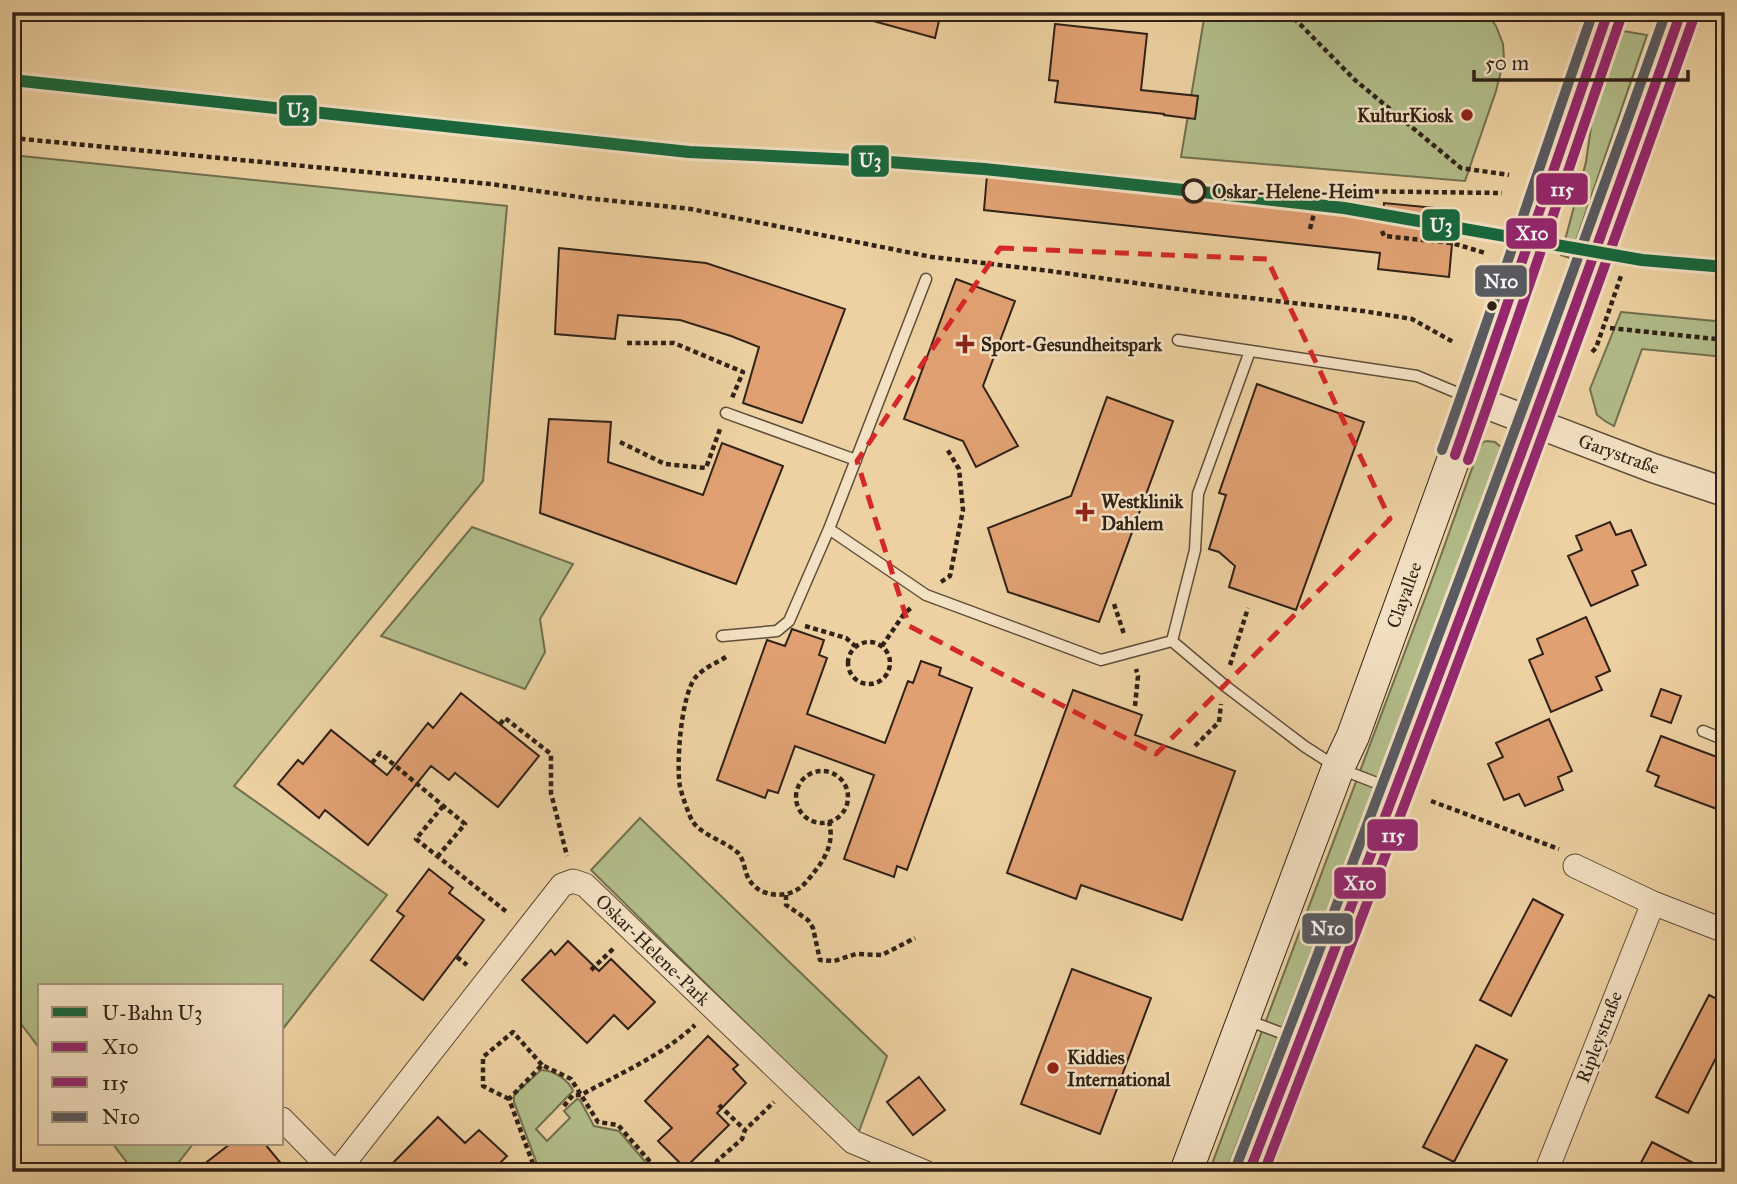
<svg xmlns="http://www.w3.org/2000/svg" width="1737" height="1184" font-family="'IM FELL Great Primer',serif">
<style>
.green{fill:#b2bd8a;stroke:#717050;stroke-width:2}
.building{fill:#e0a072;stroke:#302216;stroke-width:2}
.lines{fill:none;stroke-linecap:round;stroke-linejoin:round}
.service-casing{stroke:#5f4e39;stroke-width:13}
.minor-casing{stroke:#5f4e39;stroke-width:25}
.tertiary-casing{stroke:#5f4e39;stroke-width:31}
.secondary-casing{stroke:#302216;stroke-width:34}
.path{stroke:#302216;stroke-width:4.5;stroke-dasharray:5 3.5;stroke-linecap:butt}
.service{stroke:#f3e1c3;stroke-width:10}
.minor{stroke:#f3e1c3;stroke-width:23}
.tertiary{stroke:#f3e1c3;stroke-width:28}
.secondary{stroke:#f3e1c3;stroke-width:32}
.bus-1-casing{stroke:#f3e1c3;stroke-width:16}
.bus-2-casing{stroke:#f3e1c3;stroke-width:16}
.bus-3-casing{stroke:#f3e1c3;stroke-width:16}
.bus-1{stroke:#95276e;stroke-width:10}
.bus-2{stroke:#95276e;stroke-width:10}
.bus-3{stroke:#595b62;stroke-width:10}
.metro-1-casing{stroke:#f3e1c3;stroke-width:18}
.metro-1{stroke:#16683d;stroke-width:12}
.marked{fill:none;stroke:#d62828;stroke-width:5;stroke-dasharray:14 9;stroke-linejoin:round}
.poi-dot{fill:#8f2418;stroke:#f3e1c3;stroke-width:2.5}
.stop-dot{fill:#f3e1c3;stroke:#302216;stroke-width:3.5}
.bus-dot{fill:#302216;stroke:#f3e1c3;stroke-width:2.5}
.labels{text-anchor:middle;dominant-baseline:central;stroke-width:5;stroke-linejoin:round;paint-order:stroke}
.poi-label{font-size:19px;font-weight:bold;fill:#302216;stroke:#f3e1c3;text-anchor:start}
.stop-label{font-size:19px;font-weight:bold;fill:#302216;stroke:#f3e1c3;text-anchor:start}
.street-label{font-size:19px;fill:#302216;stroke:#f3e1c3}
.line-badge{stroke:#f3e1c3;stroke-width:2.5}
.badge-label{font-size:19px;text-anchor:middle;font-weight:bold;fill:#fff}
</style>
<rect width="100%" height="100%" fill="#edd1a2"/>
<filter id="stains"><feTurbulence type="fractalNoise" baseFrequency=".00286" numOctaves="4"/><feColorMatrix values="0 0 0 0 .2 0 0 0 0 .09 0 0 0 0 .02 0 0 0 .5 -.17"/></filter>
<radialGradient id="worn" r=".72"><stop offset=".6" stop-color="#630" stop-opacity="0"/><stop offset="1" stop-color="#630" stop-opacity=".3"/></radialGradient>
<!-- green -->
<path class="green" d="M1202 12H1486L1496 26 1503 44 1504 59 1496 91 1465 181 1181 157 1205 13Z
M1623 31 1647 35 1570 258 1561 255 1586 162 1592 120Z
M12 155 507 206 483 481 234 786 387 895 282 1030V986H40V1049L12 1012Z
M1621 312 1725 322V357L1642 349 1614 426 1605 421 1597 415 1590 389Z
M1487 441 1495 442 1501 447V455L1457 575 1226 1172H1209L1435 572 1479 449 1483 442Z
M472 527 573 564 540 619 545 652 525 689 381 636Z
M640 818 887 1056 858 1134 591 870Z
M541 1070C553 1070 569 1080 573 1091L536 1129 547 1141 570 1118 564 1111 577 1099 580 1100 594 1126 619 1131 654 1172H540L514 1102V1095Z
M113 1144H193L171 1172H134Z"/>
<!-- building -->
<path class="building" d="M867 12H941L935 38 866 19Z
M1055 24 1147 34 1141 90 1198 96 1195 119 1164 115V114L1055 102 1058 81 1049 80Z
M987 175 1383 218 1384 203 1455 210 1449 277 1378 269 1380 253 984 210Z
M559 248 706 263 845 309 802 423 743 403 759 347 731 336 680 320 618 315 615 339 555 334Z
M956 279 1015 301 983 386 1018 446 976 467 963 441 904 419Z
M1257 384 1364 422 1296 610 1229 587 1235 566 1219 552 1209 549 1226 495 1219 493Z
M1107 397 1173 421 1099 622 1008 592 988 528 1071 496Z
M549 419 611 422 608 462 703 495 722 443 783 466 736 584 540 513Z
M1610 522 1616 535 1631 530 1646 565 1632 571 1638 585 1591 606 1568 556 1582 550 1576 536Z
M1586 617 1610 671 1596 677 1602 690 1551 712 1529 660 1543 654 1537 639Z
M792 629 824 640 819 655 827 658 807 714 885 743 908 681 913 683 921 661 941 668 939 675 972 688 907 870 897 866 894 877 844 859 874 775 795 746 778 793 768 790 765 798 717 780 767 640 785 646Z
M1661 689 1681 696 1671 723 1651 716Z
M1073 690 1142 715 1135 735 1235 771 1182 920 1081 885 1076 899 1007 873Z
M461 693 539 756 498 807 455 773 449 780 431 766 368 845 325 810 319 818 278 784 298 760 303 764 331 730 387 775 428 723 433 728Z
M1549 719 1572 771 1558 777 1563 790 1525 806 1519 794 1504 800 1488 764 1503 757 1496 743Z
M1661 736 1725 760V812L1655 786 1659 776 1647 771Z
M429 869 453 888 449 893 484 920 423 1000 371 960 404 916 397 911Z
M1533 899 1563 915 1511 1016 1480 1000Z
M568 941 599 971 611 959 655 1002 628 1029 614 1015 587 1043 522 980 551 950 555 955Z
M1072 969 1151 998 1100 1134 1021 1104Z
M1709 995 1725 1003V1040L1688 1113 1656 1097Z
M708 1036 738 1065 733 1069 746 1083 717 1113 729 1125 685 1168 658 1141 672 1128 645 1101Z
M1476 1045 1507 1060 1454 1162 1423 1147Z
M919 1077 945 1110 913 1135 887 1102Z
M438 1117 465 1143 479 1130 507 1156 491 1172H384Z
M1652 1142 1711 1172H1636Z
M230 1144H265L288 1172H194Z"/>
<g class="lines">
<defs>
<path id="service" d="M1178 340 1417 376 1472 399
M726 413 856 460
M829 529 926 595 1101 660 1172 641 1224 685 1304 746 1338 768 1392 789
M722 636 777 631 789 621 829 529 926 279
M1172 641 1195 550 1198 494 1250 351
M1703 731 1725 740
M1247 1020 1297 1039"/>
<path id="minor" d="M1575 866 1653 903 1725 931
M282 1119 334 1172
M337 1172 562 885 573 881 585 885 853 1142 925 1172
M1546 1172 1653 903"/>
<path id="tertiary" d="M1475 400 1653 468 1725 492"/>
<path id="secondary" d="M1186 1172 1338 768 1353 736 1491 356 1542 201 1608 12
M1249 1172C1398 787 1544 401 1681 12"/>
</defs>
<!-- service casing -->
<use href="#service" class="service-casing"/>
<!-- minor casing -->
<use href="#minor" class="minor-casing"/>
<!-- tertiary casing -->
<use href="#tertiary" class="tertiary-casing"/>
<!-- secondary casing -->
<use href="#secondary" class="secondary-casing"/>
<!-- path -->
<path class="path" d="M1288 12 1355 80 1461 168 1509 175
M12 138 491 184 586 198 691 209 932 257 1050 271 1207 293 1363 311 1412 319 1455 343
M1310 229C1316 203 1319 200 1344 191L1502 193
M1382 231 1384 236 1452 243 1485 253
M1610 328 1725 340
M627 343H674L743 372 732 398
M1592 352 1596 348 1621 276
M620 442 665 464 706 468 720 429
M941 582 950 576 963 510 959 469 947 449
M1114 604 1124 634
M805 626 846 638 855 646
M848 663a21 21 0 1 1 42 0a21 21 0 1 1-42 0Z
M882 646 904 614 912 607
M726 657C716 663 702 669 695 678 681 697 676 763 680 787 682 795 689 816 693 822 702 835 726 842 737 852 745 859 744 873 750 881 760 897 787 899 801 887 806 883 811 876 815 871 827 856 834 841 829 822
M1230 665 1248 608
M1135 706 1138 676 1136 669
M500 724 505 718 551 754V793L567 856
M1195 746 1219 722 1221 704
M372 763 380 753 465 824 438 856
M796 797a26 26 0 1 1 52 0a26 26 0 1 1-52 0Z
M1431 801 1559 849
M443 806 416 839 508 913
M786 895V905L808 920 813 928 820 960 834 961 856 954 882 955 915 938
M457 957 467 965
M591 970 614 948
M509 1099 483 1086V1057L513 1032 542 1065
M719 1105 745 1130
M564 1106 573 1095H581C619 1074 663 1055 695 1025
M536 1172 509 1099 542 1065 571 1079 598 1122 618 1125 659 1172
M715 1172 717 1161 742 1139 745 1130 774 1102"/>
<!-- service -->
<use href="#service" class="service"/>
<!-- minor -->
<use href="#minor" class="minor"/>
<!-- tertiary -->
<use href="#tertiary" class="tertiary"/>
<!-- secondary -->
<use href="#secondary" class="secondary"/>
<defs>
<path id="bus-1" d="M1455 455C1507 308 1556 160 1608 12
M1249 1172C1398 787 1543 401 1681 12"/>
<path id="bus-2" d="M1468 460C1521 312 1570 164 1621 17
M1264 1172C1412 788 1557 404 1694 17"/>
<path id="bus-3" d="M1442 450C1494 305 1542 158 1593 12
M1236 1167C1384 784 1529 399 1666 12"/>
</defs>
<!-- bus-1 casing -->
<use href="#bus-1" class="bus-1-casing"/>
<!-- bus-2 casing -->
<use href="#bus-2" class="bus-2-casing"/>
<!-- bus-3 casing -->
<use href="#bus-3" class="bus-3-casing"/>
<!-- bus-1 -->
<use href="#bus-1" class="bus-1"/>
<!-- bus-2 -->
<use href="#bus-2" class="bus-2"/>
<!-- bus-3 -->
<use href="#bus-3" class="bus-3"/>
<defs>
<path id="metro-1" d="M12 80 689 152 876 161 984 169 1193 191 1344 208 1642 260 1725 267"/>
</defs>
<!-- metro-1 casing -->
<use href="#metro-1" class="metro-1-casing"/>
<!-- metro-1 -->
<use href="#metro-1" class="metro-1"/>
</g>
<!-- marked area -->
<path class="marked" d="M1000 248 1267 259 1390 519 1156 754 909 626 857 461Z"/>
<!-- markers -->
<g class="poi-dot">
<circle cx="1467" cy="115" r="7"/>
<path d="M961.5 333.5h7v7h7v7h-7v7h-7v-7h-7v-7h7z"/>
<path d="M1081.5 501.5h7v7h7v7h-7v7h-7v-7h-7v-7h7z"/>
<circle cx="1053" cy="1068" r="7"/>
</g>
<circle class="stop-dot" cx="1194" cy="191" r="11"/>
<circle class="bus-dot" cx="1492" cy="306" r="6"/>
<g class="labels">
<!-- poi labels -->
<g class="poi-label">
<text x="1453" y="115" text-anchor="end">KulturKiosk</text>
<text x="981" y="344">Sport-Gesundheitspark</text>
<text x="1101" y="501">Westklinik<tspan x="1101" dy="22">Dahlem</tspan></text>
<text x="1067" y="1057">Kiddies<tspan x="1067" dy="22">International</tspan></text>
</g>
<!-- stop labels -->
<g class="stop-label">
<text x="1212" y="191">Oskar-Helene-Heim</text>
</g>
<!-- street labels -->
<g class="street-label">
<text transform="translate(1619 454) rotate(20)">Garystraße</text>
<text transform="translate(1404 595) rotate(-70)">Clayallee</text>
<text transform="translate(653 950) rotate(44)">Oskar-Helene-Park</text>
<text transform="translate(1599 1037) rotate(-69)">Ripleystraße</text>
</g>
</g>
<g class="line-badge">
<rect x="278" y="94" width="40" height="33" rx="7" fill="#16683d"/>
<rect x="850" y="144" width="40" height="34" rx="7" fill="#16683d"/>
<rect x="1535" y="172" width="54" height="34" rx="7" fill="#95276e"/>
<rect x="1421" y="208" width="40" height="34" rx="7" fill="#16683d"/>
<rect x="1505" y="217" width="53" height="33" rx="7" fill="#95276e"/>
<rect x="1474" y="264" width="54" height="34" rx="7" fill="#595b62"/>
<rect x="1366" y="818" width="53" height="34" rx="7" fill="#95276e"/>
<rect x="1333" y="866" width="54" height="34" rx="7" fill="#95276e"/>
<rect x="1301" y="912" width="53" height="33" rx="7" fill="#595b62"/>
</g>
<g class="badge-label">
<text x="298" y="117">U3</text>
<text x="870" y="167">U3</text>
<text x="1562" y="196">115</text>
<text x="1441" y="232">U3</text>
<text x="1532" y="240">X10</text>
<text x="1501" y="288">N10</text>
<text x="1393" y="842">115</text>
<text x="1360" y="890">X10</text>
<text x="1328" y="935">N10</text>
</g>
<!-- margin -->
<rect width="1737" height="1184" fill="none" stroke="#edd1a2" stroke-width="42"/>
<rect x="14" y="14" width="1709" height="1156" fill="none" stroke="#302216" stroke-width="3.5"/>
<rect x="21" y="21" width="1695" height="1142" fill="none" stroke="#302216" stroke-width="2"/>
<!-- legend -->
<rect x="38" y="984" width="245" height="161" fill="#f3e1c3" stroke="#a5957e" stroke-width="2"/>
<rect x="52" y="1007" width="35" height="10" fill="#16683d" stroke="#a5957e" stroke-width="2"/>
<text x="102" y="1020" font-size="21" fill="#302216">U-Bahn U3</text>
<rect x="52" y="1042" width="35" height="10" fill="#95276e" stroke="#a5957e" stroke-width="2"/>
<text x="102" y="1054" font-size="21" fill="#302216">X10</text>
<rect x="52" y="1077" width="35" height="10" fill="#95276e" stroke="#a5957e" stroke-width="2"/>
<text x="102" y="1090" font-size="21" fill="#302216">115</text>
<rect x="52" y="1112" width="35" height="10" fill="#595b62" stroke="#a5957e" stroke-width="2"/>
<text x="102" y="1124" font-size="21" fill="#302216">N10</text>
<!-- scale -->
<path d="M1474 70v10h214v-10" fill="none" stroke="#302216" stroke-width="3.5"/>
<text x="1485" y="70" font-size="21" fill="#302216" stroke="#f3e1c3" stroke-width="5" paint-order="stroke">50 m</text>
<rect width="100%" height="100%" filter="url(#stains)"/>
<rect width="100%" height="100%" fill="url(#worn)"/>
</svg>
